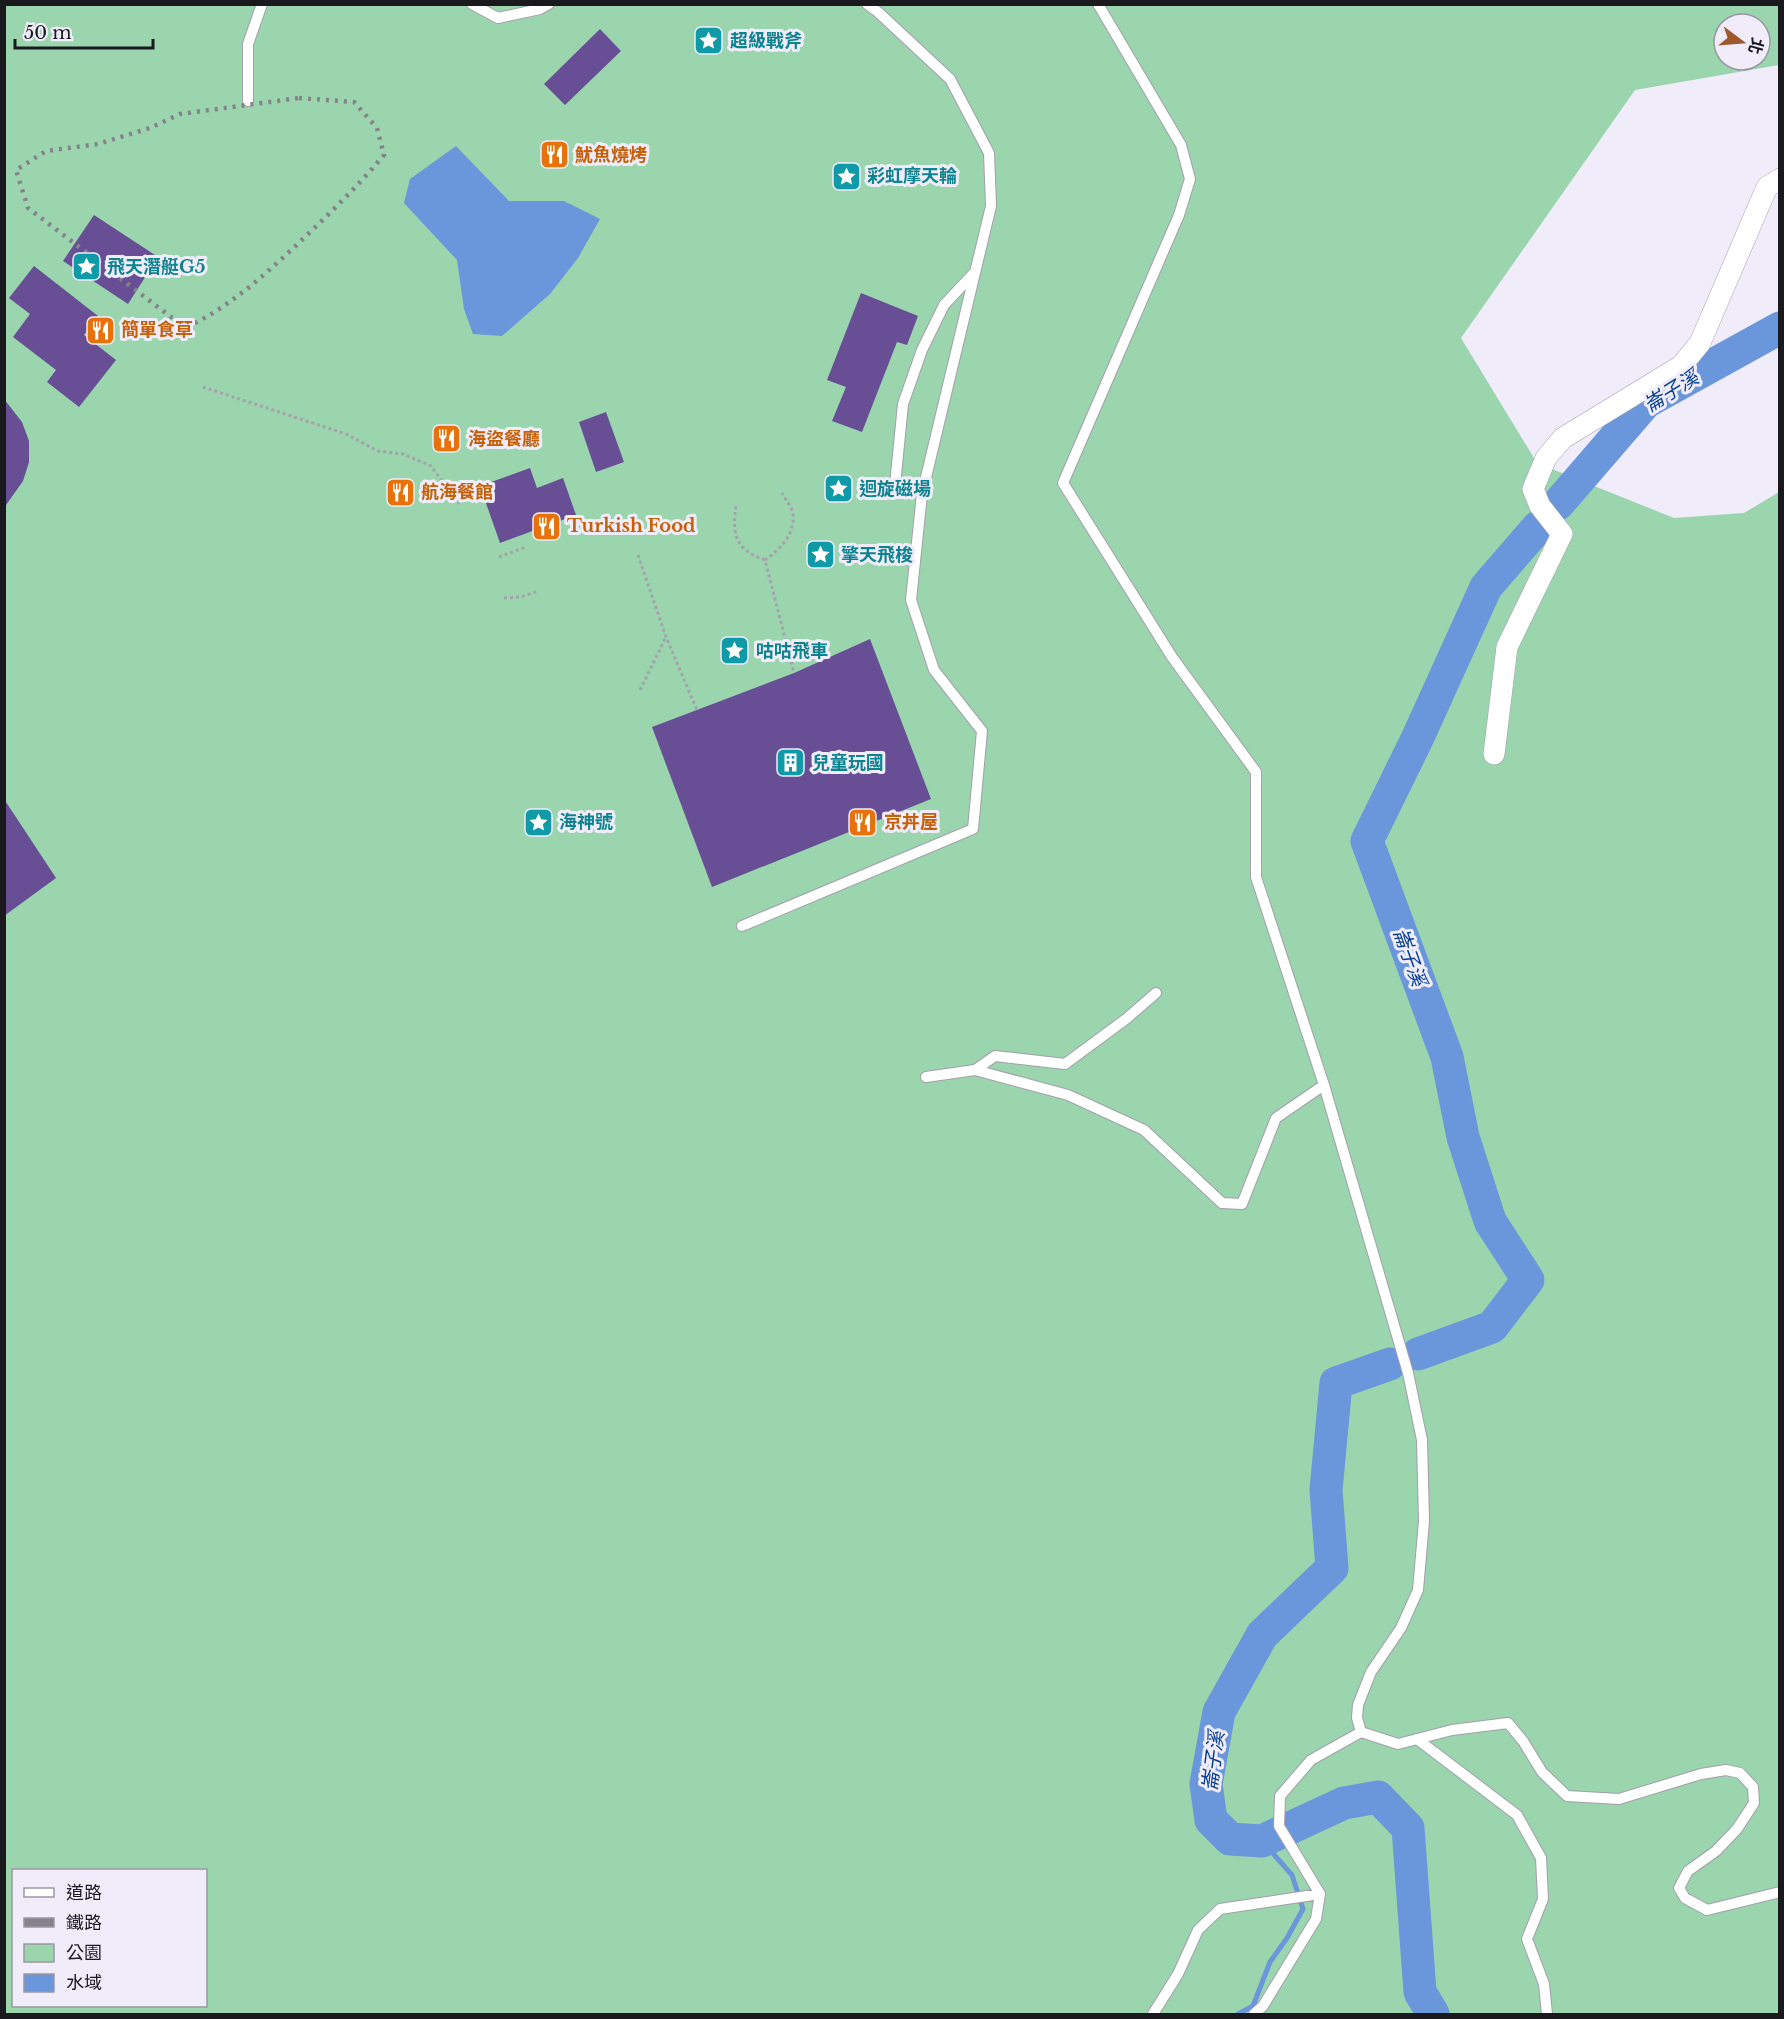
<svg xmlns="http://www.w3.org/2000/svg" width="1784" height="2019" font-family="'Libre Baskerville','Noto Sans TC',serif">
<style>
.green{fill:#9ad5ae;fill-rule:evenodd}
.water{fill:#6a96db}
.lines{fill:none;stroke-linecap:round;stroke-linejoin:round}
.stream{stroke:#6a96db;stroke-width:5}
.river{stroke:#6a96db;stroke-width:33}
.building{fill:#684e95}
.lane-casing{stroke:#a39fac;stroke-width:12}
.street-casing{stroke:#a39fac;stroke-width:22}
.path{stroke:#a5a2ad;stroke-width:3;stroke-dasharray:3 3;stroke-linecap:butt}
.lane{stroke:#fff;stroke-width:10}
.street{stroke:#fff;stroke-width:21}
.rail{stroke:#85828c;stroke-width:4.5;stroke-dasharray:3 6;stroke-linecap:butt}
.labels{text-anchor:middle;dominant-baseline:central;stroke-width:6;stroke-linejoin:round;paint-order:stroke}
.culture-label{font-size:18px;font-weight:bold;fill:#0d838f;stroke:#f0ecfa;text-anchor:start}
.food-label{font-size:18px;font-weight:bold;fill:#c56008;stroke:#f0ecfa;text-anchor:start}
.water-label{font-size:20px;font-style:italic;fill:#084191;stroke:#f0ecfa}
</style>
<rect width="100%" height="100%" fill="#f0ecfa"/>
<!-- green -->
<path class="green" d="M5 5H1779V65L1635 90 1461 338 1537 463 1674 518 1744 513 1779 492V2014H5ZM1724 24H1760V60H1724ZM14 1870H206V2006H14Z"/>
<!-- water -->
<path class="water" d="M456 146 509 201H564L600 219 578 258 550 294 502 336 473 334 464 309 457 260 404 203 410 179Z"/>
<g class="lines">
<!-- stream -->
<path class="stream" d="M1238 2014 1253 2006 1270 1962 1287 1938 1303 1909 1292 1875 1262 1841"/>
<!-- river -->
<path class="river" d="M1558 504 1646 402 1780 328
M1418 1354 1492 1327 1528 1280 1490 1221 1463 1137 1447 1057 1367 841 1418 737 1486 587 1538 527
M1390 1364 1336 1383 1326 1490 1332 1568 1262 1635 1219 1712 1206 1784 1211 1820 1230 1839 1262 1841 1344 1803 1378 1797 1408 1828 1420 1992 1433 2014"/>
</g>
<!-- building -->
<path class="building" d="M600 29 621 51 565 105 544 84Z
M94 215 158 257 128 304 63 261Z
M34 266 98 316 84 335 116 360 79 407 47 382 56 370 13 337 30 314 9 298Z
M861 293 918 316 907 345 897 342 862 432 832 421 846 387 827 380Z
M4 399 22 422 29 441V462L23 481 4 508Z
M606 412 624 462 596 472 579 422Z
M530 468 537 488 563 478 576 515 500 543 480 486Z
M870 639 931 799 712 887 652 727 794 673Z
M4 799 56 878 4 916Z"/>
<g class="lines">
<defs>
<path id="lane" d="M472 4 498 18 540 9 549 4
M1098 4 1181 145 1190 179 1179 215 1063 483 1172 657 1256 772V877L1324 1085 1408 1373 1422 1440 1424 1521 1418 1590 1401 1628 1371 1672 1358 1705 1357 1718 1361 1732 1398 1744 1452 1730 1508 1723 1523 1741 1542 1772 1567 1796 1619 1799 1701 1774 1726 1770 1740 1773 1753 1787 1754 1803 1737 1829 1716 1851 1688 1871 1679 1888 1685 1898 1707 1910 1780 1892
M248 101V44L262 4
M895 485 903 404 922 350 944 305 974 273
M742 926 973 829 982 731 934 670 911 600 922 494 991 206 989 153 950 79 878 12 867 4
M1156 993 1126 1019 1065 1064 995 1056 975 1070 1068 1095 1144 1130 1222 1203 1242 1204 1276 1118 1324 1085
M926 1077 975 1070
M1417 1739 1517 1815 1541 1858 1543 1899 1527 1939 1544 1984 1547 2014
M1153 2014 1178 1974 1198 1930 1220 1909 1320 1894 1279 1826 1280 1796 1311 1760 1361 1732
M1254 2014 1263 2006 1316 1919 1320 1894"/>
<path id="street" d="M1494 754 1507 647 1562 534 1540 506 1533 489 1546 458 1563 438 1681 366 1700 343 1767 187 1780 179"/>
</defs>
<!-- lane casing -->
<use href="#lane" class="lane-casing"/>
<!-- street casing -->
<use href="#street" class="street-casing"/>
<!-- path -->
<path class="path" d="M203 387 346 434 378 451 403 454 431 466 459 504
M736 506C732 534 735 550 765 560L794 673
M638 555 666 637 697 710
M499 557 526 547
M765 560C779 550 795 535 793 515 793 508 785 499 782 493
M504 598 521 597 538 591
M640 690 666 637"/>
<!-- lane -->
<use href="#lane" class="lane"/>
<!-- street -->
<use href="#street" class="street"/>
<!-- rail -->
<path class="rail" d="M299 98 354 102 377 128 384 155C359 185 332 211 304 238 269 271 234 304 191 325L171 317 28 208 16 170 46 151 98 144 150 128 180 114Z"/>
</g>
<!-- icons -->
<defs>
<symbol id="sight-square" viewBox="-11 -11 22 22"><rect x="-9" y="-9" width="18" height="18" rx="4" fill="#0f9aa8" stroke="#f0ecfa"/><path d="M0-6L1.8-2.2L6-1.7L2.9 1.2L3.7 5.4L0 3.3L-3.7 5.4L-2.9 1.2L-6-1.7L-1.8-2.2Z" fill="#fff"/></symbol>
<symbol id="restaurant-square" viewBox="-11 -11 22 22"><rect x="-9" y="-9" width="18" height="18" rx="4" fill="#e8710a" stroke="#f0ecfa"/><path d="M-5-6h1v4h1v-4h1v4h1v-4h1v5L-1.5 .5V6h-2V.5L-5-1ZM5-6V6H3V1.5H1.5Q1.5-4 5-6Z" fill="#fff"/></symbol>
<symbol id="building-square" viewBox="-11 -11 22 22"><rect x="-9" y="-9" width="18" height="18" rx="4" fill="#0f9aa8" stroke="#f0ecfa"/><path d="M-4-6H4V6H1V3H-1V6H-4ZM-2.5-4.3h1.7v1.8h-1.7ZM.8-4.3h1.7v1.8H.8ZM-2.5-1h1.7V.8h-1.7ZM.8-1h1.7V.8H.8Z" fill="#fff"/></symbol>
</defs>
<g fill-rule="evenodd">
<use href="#sight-square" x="692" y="24" width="33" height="33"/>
<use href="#restaurant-square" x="538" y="138" width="33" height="33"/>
<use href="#sight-square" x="830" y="160" width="33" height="33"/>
<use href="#sight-square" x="70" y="250" width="33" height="33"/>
<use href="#restaurant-square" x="84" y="314" width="33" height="33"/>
<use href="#restaurant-square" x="430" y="422" width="33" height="33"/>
<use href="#sight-square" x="822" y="472" width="33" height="33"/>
<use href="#restaurant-square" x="384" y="476" width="33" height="33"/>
<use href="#restaurant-square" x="530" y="510" width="33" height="33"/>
<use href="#sight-square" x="804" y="538" width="33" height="33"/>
<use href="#sight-square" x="718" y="634" width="33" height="33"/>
<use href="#building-square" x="774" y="746" width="33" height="33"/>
<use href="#sight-square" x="522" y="806" width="33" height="33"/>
<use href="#restaurant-square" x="846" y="806" width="33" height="33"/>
</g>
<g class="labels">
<!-- culture labels -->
<g class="culture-label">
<text x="730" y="41">超級戰斧</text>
<text x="867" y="176">彩虹摩天輪</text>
<text x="107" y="267">飛天潛艇G5</text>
<text x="859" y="489">迴旋磁場</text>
<text x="841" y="555">擎天飛梭</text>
<text x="756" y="651">咕咕飛車</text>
<text x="812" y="763">兒童玩國</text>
<text x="559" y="822">海神號</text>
</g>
<!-- food labels -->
<g class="food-label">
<text x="575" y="155">魷魚燒烤</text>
<text x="121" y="330">簡單食草</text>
<text x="468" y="439">海盜餐廳</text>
<text x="421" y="492">航海餐館</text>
<text x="567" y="526">Turkish Food</text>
<text x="884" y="822">京丼屋</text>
</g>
<!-- water labels -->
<g class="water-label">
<text transform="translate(1671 391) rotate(-32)">崙子溪</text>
<text transform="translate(1410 957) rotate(70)">崙子溪</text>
<text transform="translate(1213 1761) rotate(-83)">崙子溪</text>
</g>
</g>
<!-- border -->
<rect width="1784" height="2019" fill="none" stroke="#1a191e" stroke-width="12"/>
<!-- legend -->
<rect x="12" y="1869" width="195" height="138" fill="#f0ecfa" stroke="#9a98a2" stroke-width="1.5"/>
<rect x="24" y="1888" width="30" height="9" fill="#ffffff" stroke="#9a98a2" stroke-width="1.5"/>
<text x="66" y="1899" font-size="18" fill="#1a191e">道路</text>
<rect x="24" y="1918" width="30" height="9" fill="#85828c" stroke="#9a98a2" stroke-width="1.5"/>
<text x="66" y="1929" font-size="18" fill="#1a191e">鐵路</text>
<rect x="24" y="1944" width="30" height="18" fill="#9ad5ae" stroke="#9a98a2" stroke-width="1.5"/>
<text x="66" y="1959" font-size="18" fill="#1a191e">公園</text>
<rect x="24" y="1974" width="30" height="18" fill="#6a96db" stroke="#9a98a2" stroke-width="1.5"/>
<text x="66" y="1989" font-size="18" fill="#1a191e">水域</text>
<!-- north arrow -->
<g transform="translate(1742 42) rotate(106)"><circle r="28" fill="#f0ecfa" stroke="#9a98a2" stroke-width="1.5"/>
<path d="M0-4.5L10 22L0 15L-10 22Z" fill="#9e582e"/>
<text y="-9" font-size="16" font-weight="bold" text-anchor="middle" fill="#1a191e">北</text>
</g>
<!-- scale -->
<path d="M15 39v9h138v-9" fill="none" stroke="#1a191e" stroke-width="3"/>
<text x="24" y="39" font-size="18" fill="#1a191e" stroke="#f0ecfa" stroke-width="4.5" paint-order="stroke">50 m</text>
</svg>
